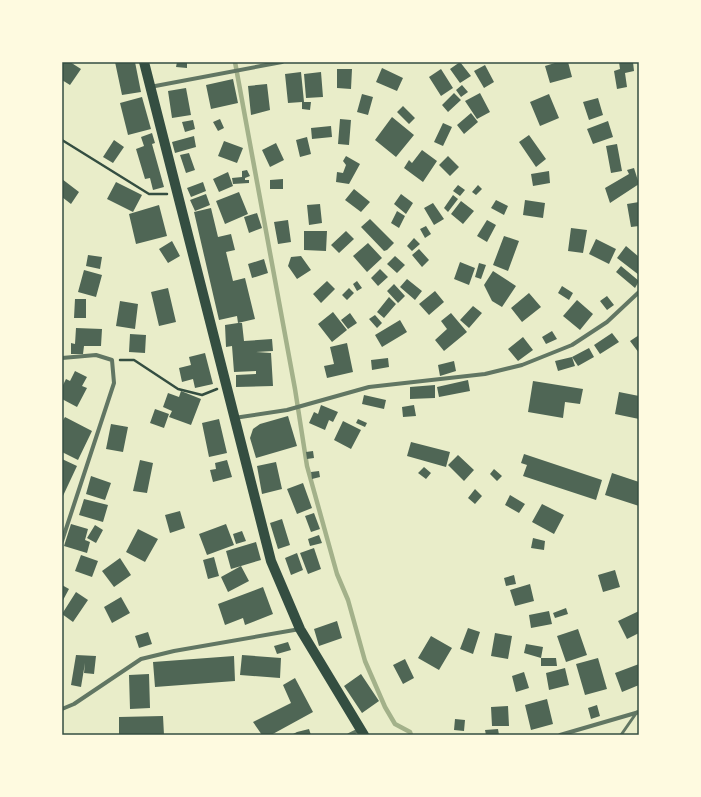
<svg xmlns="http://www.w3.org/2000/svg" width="701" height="797" font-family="Spectral,serif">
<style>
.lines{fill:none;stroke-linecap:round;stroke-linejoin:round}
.stream{stroke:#a3b18a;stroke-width:4.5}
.building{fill:#4f6655}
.path{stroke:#344e41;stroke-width:2.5}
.service{stroke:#617663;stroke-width:3}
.minor{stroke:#617663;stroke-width:4}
.primary{stroke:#344e41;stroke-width:10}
.neatline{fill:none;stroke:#344e41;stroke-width:1.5}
</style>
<rect width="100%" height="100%" fill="#e9edc9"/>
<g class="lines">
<!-- stream -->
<path class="stream" d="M235 62 295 389 307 466 337 574 348 600 365 661 385 707 395 724 410 732 411 735"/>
</g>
<!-- building -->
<path class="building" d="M62 62H70L81 69 70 85 62 80Z
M115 62H135L141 92 122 95Z
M177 62H187V68L176 67Z
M460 62 471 76 460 83 450 69Z
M558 62H568L572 77 550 83 545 66Z
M619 62H633L634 71 625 73 627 87 617 89 614 71 620 69Z
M485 65 494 82 484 88 474 71Z
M382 68 403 78 397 91 376 82Z
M337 69H352L351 89 337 88Z
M441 69 453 88 441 96 429 77Z
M301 72 304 102H311L310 110 302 109V102L288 103 285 74Z
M321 72 323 97 306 98 304 74Z
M233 79 238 103 211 109 206 85Z
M267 84 270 110 251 115 248 86Z
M462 85 468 92 461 97 456 90Z
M186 88 191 115 172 118 168 91Z
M454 93 461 100 448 112 442 105Z
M480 93 490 112 477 119 465 101Z
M362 94 373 97 368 115 357 112Z
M549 94 559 118 540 126 530 102Z
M142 97 151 129 128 135 120 103Z
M598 98 603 115 589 120 583 102Z
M403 106 415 118 409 124 397 112Z
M471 113 478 122 464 134 457 125Z
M392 117 414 135 396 157 375 140Z
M220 119 224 128 218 131 213 122Z
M340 119 351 120 349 145 338 144Z
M193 120 195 129 185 132 182 122Z
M608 121 613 137 593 144 587 129Z
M443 123 452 127 443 146 434 142Z
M331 126 332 137 312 139 311 128Z
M152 133 155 143 152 144 164 187 153 190 150 178 145 179 136 149 144 146 141 137Z
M529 135 546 159 536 167 519 142Z
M194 136 196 147 175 153 172 142Z
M307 137 311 154 300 157 296 140Z
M114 140 124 147 113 163 103 157Z
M224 141 243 148 237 163 218 156Z
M276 143 284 160 270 167 262 150Z
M617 144 622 171 611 173 606 146Z
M422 150 437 161 423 182 404 168 409 160 412 163Z
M189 153 195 170 186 173 180 155Z
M346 156 360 164 349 184 336 182 337 172 343 173 346 165 343 161Z
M448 156 459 167 450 176 439 165Z
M634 168 639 184 610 203 605 188 629 174 627 170Z
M247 170 250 176 245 178V180H249V183L233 184 232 178 242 177V171Z
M549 171 550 183 533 186 531 174Z
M228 172 233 186 219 192 213 179Z
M62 179 79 192 71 204 62 197Z
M283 179V189H270V180Z
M116 182 142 195 133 212 107 199Z
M203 182 206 191 191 197 187 188Z
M458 185 465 190 460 196 453 191Z
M478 185 482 189 476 195 472 192Z
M354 189 370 202 361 212 345 200Z
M239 192 248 214 225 224 216 201Z
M206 194 210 205 195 211 190 200Z
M401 194 413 203 406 214 394 204Z
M453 195 458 199 448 212 444 208Z
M496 200 508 206 504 215 491 208Z
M525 200 545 203 543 218 523 215Z
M461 201 474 211 463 224 451 214Z
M639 202V226L631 227 627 204Z
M433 203 444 219 434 225 424 208Z
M320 204 322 223 309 225 307 205Z
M159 205 167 236 136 244 129 214Z
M211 208 218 237 231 234 235 250 226 252 233 281 245 278 255 319 238 323H242L244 341 272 339 273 351 256 352 271 353 273 386 236 387V375L256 374V371L234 372 232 346 226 347 225 325 238 323 237 316 219 320 194 212Z
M397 211 405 216 399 228 391 223Z
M257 213 262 228 249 233 244 217Z
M370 219 394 243 387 250 384 251 361 227Z
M288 220 291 242 278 244 274 222Z
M487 220 496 225 487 242 477 236Z
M426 226 431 234 425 238 420 229Z
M571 228 587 230 583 253 568 251Z
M304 231H327L326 251 304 250Z
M346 231 354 239 339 253 331 245Z
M504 236 519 241 508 271 493 265Z
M414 238 420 244 412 251 407 246Z
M596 239 616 249 609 264 589 254Z
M172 241 180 256 168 263 159 249Z
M368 243 382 258 367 272 353 256Z
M626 246 639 257V275L617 258Z
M419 249 429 260 422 267 412 255Z
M88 255 102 257 100 269 86 266Z
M301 256 311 270 297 279 288 266 291 257Z
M395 256 405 265 397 273 387 264Z
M264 259 268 273 252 278 248 264Z
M460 262 475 268 469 285 454 279Z
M479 263 486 265 481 279 475 277Z
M621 266 639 281 635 288 616 272Z
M380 269 388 277 378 286 371 278Z
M84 270 102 275 96 297 78 292Z
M493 271 516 286 502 307 492 301 484 285Z
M407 279 422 291 415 300 400 287Z
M327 281 335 289 321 303 313 294Z
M357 281 362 288 357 291 353 284Z
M394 284 405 296 398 303 387 291Z
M562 286 573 293 569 300 558 293Z
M168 288 176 322 159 326 151 292Z
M349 288 354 293 347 300 342 295Z
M435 291 444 302 429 315 419 304Z
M529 293 541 307 522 322 511 308Z
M607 296 614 305 607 310 600 301Z
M389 297 396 304 384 318 377 312Z
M75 299H86V318H74Z
M577 300 593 314 580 330 563 316Z
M120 301 138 304 135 329 116 326Z
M473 306 482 313 469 328 460 320Z
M333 312 347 330 332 342 318 324Z
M350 313 357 323 348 329 341 320Z
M451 313 467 332 444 351 435 340 447 329 441 321Z
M375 315 382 323 377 328 369 319Z
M400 320 407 332 382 347 375 335Z
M76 328 102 329 101 346H84L83 354H71V343L75 344Z
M552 331 557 339 546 344 542 337Z
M612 333 619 342 600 354 594 345Z
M130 334 146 335 145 353 129 352Z
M639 335V353L630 341Z
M523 337 533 350 518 361 508 349Z
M347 343 353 372 327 378 324 366 334 364 330 347Z
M589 348 594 357 578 366 572 357Z
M205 353 213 384 195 388 193 379 182 382 179 368 191 365 189 357Z
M572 357 575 366 558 371 555 361Z
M388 358 389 367 372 370 371 360Z
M454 361 456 371 440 376 438 365Z
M75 371 87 377 82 386 87 388 77 407 62 399V387L66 379 70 381Z
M468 380 470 391 439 397 437 387Z
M533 381 583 389 580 404 565 402 563 418 528 412Z
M435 385V398L410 399V387Z
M181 391 201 399 191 425 169 417 172 411 163 407 168 393 179 397Z
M619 392 639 396V419L615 414Z
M364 395 386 400 384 409 362 404Z
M321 405 338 412 333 422 329 420 325 430 309 423 314 412 318 414Z
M414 405 416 416 403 417 402 407Z
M155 409 169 414 164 428 150 423Z
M288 416 297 446 256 458 250 438 253 429 260 424Z
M65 417 92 431 78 460 62 452V422Z
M219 419 227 453 209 457 202 423Z
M358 419 367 423 365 427 356 423Z
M343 421 361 430 351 449 334 440Z
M111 424 128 427 123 452 106 449Z
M411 442 450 452 446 467 407 456Z
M313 451 314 458 307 459 306 452Z
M524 454 602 480 596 500 523 476 527 465 521 463Z
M458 455 474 470 464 481 448 465Z
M62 459 77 466 62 498Z
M140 460 153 463 147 493 133 491Z
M227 460 232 477 213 482 210 470 216 469 215 463Z
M276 462 282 489 262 494 257 466Z
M424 467 431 473 426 479 418 473Z
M494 469 502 476 497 481 490 474Z
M319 471 320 477 312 479 311 472Z
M612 473 639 482V506L605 495Z
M91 476 111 483 105 500 86 494Z
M303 483 312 508 297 514 287 489Z
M475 489 482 496 475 504 468 498Z
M510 495 525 504 519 513 505 505Z
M84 499 108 505 103 522 79 515Z
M542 504 564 515 554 534 532 522Z
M180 511 185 528 170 533 165 515Z
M314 513 320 529 311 532 305 516Z
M282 519 290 545 278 549 270 523Z
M71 524 88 529 85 540 90 542 87 553 64 546Z
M226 524 234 545 207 555 199 534Z
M95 525 103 530 96 543 87 538Z
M138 529 158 539 145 562 126 552Z
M242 531 246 541 236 544 233 534Z
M319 535 322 543 310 546 308 539Z
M533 538 545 541 544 550 531 548Z
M256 542 261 560 231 569 226 551Z
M314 548 321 569 308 574 300 553Z
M297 553 303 570 291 575 285 558Z
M81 555 98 561 92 577 75 571Z
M214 557 219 576 208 579 203 560Z
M120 558 131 575 114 587 102 571Z
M241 566 249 581 228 592 221 577Z
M615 570 620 587 603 592 598 575Z
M514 575 516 584 506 586 504 578Z
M530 584 534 601 515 606 510 590Z
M62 585 69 589 62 602Z
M263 587 273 614 245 625 243 618 225 625 218 604Z
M76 592 88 600 73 622 62 614Z
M121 597 130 613 112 623 104 607Z
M566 608 568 614 555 618 553 613Z
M549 611 552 624 531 628 529 615Z
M639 611V633L627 639 618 621Z
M337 621 342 638 319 646 314 629Z
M468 628 480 632 473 654 460 649Z
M578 629 587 655 566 662 557 636Z
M148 632 152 644 139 648 135 636Z
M495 633 512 636 508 659 491 656Z
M431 636 452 648 439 670 418 658Z
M288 642 291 650 277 654 274 646Z
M526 644 543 647 541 658 524 653Z
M76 655 96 656 94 674 84 673 85 663 81 687 71 685Z
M242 655 281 658 280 678 240 675Z
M234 656 235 681 155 687 153 662Z
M541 658H556L557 666H541Z
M598 658 607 689 585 695 576 664Z
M405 659 414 678 403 684 393 665Z
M639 664V685L622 692 615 673Z
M565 668 569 685 549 690 546 673Z
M524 672 529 688 516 692 512 676Z
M149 674 150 708 130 709 129 675Z
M361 674 379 701 362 713 344 686Z
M295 678 313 712 271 735H262L253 722 291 703 283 685Z
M547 699 553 724 531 730 525 705Z
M597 705 600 716 591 719 588 708Z
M508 706 509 726H492L491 707Z
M163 716 164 735H119V717Z
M455 719 465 720 464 731 454 730Z
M309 729 311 735H291L297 732Z
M498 729 499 735H486L485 730Z"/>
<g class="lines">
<!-- path -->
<path class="path" d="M62 140 149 194H167
M120 360H134L178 389 202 395 217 389"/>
<!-- service -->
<path class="service" d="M621 735 637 712"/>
<!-- minor -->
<path class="minor" d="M150 87 282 62
M62 358 96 355 112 360 114 383 62 541
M234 418 287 410 369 387 485 374 522 365 572 345 607 322 639 292
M62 709 74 704 141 659 174 651 300 629
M349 735 361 729
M560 735 639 712"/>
<!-- primary -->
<path class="primary" d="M144 62 271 561 300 629 364 735"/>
</g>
<!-- border -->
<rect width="701" height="797" fill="none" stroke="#fefae0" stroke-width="126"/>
<rect x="63" y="63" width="575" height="671" class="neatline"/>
</svg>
